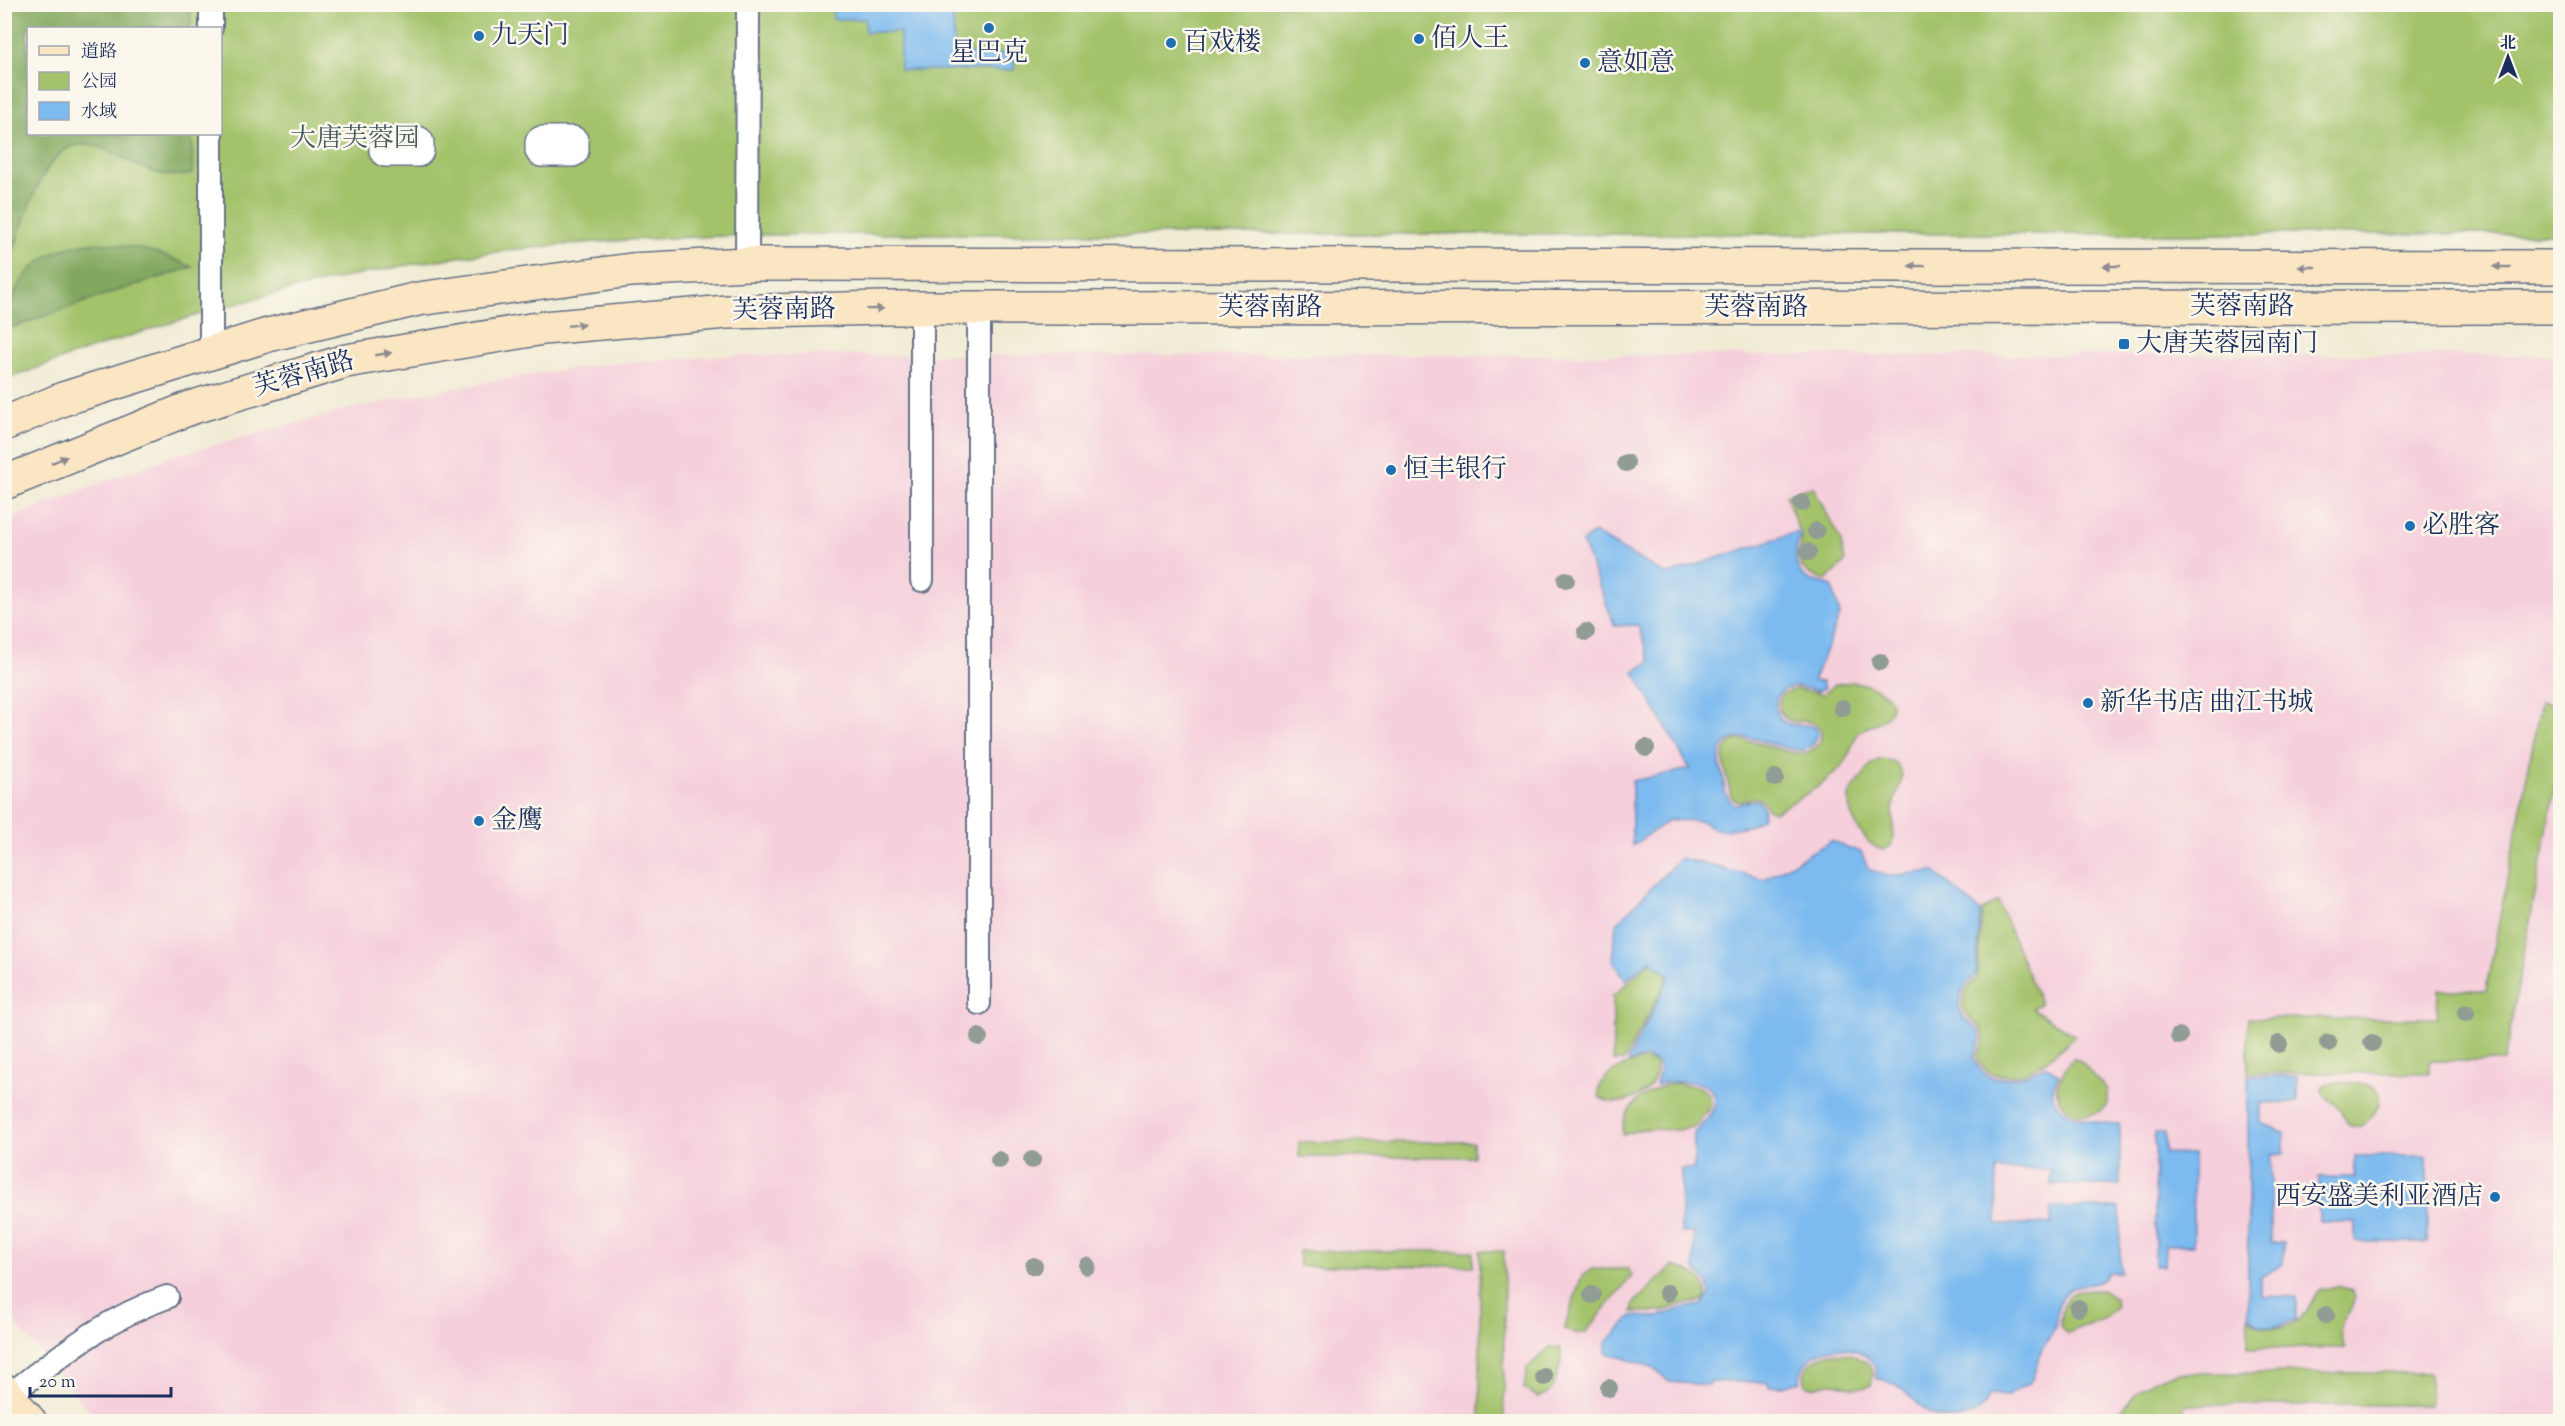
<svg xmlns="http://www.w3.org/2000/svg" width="2565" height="1426" font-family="'Sorts Mill Goudy','Noto Serif SC',serif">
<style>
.built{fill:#f5cfdb}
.green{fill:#a3c26a;stroke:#5f7864;stroke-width:1.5;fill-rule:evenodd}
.forest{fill:#82a85e;stroke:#4e6c5e;stroke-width:1.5}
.water{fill:#7cbaef;stroke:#4c74a6;stroke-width:1.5}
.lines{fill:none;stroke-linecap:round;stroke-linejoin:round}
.lane-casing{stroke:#667187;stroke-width:26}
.street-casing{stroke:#667187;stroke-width:36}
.secondary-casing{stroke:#667187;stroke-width:36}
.lane{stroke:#fff;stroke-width:22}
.street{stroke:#fff;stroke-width:33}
.secondary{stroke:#fbe6c4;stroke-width:33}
.tree{fill:#919c95}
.oneway{fill:#8b8a91}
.poi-dot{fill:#1f6fb2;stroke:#fbf7ec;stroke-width:2}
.labels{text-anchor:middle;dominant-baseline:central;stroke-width:5;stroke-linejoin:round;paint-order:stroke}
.poi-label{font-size:26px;fill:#1b2f5e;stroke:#fbf7ec;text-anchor:start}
.park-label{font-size:26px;fill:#445b62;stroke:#fbf7ec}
.street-label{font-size:26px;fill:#1b2f5e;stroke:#fbf7ec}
</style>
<rect width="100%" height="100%" fill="#fbf7ec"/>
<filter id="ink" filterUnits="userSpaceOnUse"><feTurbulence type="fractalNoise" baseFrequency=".0167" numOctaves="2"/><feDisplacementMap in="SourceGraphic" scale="12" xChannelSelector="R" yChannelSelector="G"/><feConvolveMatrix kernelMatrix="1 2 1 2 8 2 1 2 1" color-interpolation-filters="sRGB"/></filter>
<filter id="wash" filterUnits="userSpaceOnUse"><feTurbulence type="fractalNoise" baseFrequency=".008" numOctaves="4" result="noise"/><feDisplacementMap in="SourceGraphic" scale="24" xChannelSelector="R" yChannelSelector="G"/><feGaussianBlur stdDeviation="1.35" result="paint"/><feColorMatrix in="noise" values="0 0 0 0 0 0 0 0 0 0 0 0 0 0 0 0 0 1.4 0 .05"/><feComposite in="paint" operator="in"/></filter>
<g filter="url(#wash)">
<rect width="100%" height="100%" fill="#f0ebd3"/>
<!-- built -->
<path class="built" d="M743 355H2560V1421H98L5 1311 4 521 92 486 176 455 354 408 448 389 568 369 617 363Z"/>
<!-- green -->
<path class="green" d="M5 5H2560V234H825C715 236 604 238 495 252 324 273 165 320 5 380ZM28 28H220V134H28Z
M1813 487 1840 539 1845 562 1827 580C1798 574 1795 561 1803 535L1798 529 1786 495Z
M1853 682C1867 684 1905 695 1886 717 1879 725 1866 725 1859 733 1851 741 1852 753 1845 762 1827 784 1799 799 1774 812L1768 810C1762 795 1752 796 1739 802L1731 797 1723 758C1728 711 1793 772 1816 747 1824 738 1823 724 1809 722 1803 720 1797 723 1791 721 1779 717 1776 704 1782 694L1795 689 1822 694 1836 684Z
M2541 702 2560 706V760L2504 1061H2429V1073H2248V1018H2437L2438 990H2486Z
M1881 759C1889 760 1898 763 1901 771 1904 781 1896 793 1894 803 1891 818 1896 831 1891 846L1884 850C1866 847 1847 816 1849 798 1851 789 1859 782 1864 774 1869 767 1873 761 1881 759Z
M1998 901 2040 1004 2032 1008 2075 1036C2052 1056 2030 1081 1996 1074 1985 1072 1979 1067 1977 1055 1981 1048 1985 1041 1983 1033 1981 1025 1975 1024 1970 1019 1955 1006 1965 988 1977 978L1982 911Z
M1651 961 1669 976 1624 1061H1613V996Z
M2074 1059 2081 1061 2107 1090V1104C2093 1125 2053 1113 2057 1086 2058 1082 2061 1077 2063 1073 2066 1067 2068 1062 2074 1059Z
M1646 1060 1655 1063C1664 1090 1619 1113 1599 1097 1595 1075 1629 1062 1646 1060Z
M1677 1083 1700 1087 1710 1095 1711 1105 1696 1126 1679 1130 1643 1129 1623 1135C1620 1105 1651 1087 1677 1083Z
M2328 1083C2340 1083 2355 1081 2366 1084 2392 1091 2375 1118 2360 1127L2349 1126 2339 1108 2323 1094 2322 1088Z
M1299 1142H1473V1157H1299Z
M1299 1251H1473V1266H1299Z
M1480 1251H1504V1421H1480Z
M1673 1266C1689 1270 1711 1278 1705 1299L1700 1302 1681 1304 1662 1312H1632L1634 1303Z
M1592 1269H1628L1632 1276 1586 1332 1578 1334 1564 1329 1582 1276Z
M2337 1286 2351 1290 2355 1297C2353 1320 2331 1316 2345 1348H2248V1317C2261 1333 2289 1331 2303 1315 2310 1308 2312 1298 2319 1290Z
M2102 1290 2115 1299 2116 1308 2105 1318 2067 1333 2060 1326C2066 1290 2065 1291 2102 1290Z
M1550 1347 1560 1348C1564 1357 1556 1387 1547 1394 1546 1394 1539 1397 1538 1397L1524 1389 1527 1368Z
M1831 1353 1850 1354 1868 1363 1873 1374 1871 1385C1857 1393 1844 1382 1829 1383 1821 1384 1814 1389 1806 1385 1799 1366 1815 1358 1831 1353Z
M2180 1373H2430V1405H2187L2173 1421H2112C2133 1396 2145 1377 2180 1373Z"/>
<!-- forest -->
<path class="forest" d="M5 4 191 5V28H28V134H192V174C164 179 147 171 123 158 108 150 88 140 71 147 36 160 19 242 5 274Z
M90 243C127 243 159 251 192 267L98 297 6 330C10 279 40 249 90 243Z"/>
<!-- water -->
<path class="water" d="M833 5H953L954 53H1014V70H900V32H865V19H833Z
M1796 532 1800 535C1794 552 1792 574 1813 581 1820 583 1826 583 1832 586L1840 615 1813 681 1822 682 1824 688 1818 691C1807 689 1798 684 1786 689 1771 694 1773 717 1786 723 1796 727 1805 723 1815 727L1818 733C1808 776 1754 722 1727 742 1724 745 1721 749 1720 754 1718 762 1723 773 1724 782 1724 793 1726 799 1736 805 1747 803 1758 794 1764 809L1762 818 1751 825 1725 830 1714 829 1703 821 1669 820 1632 846V781L1690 769 1634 672 1650 661 1638 625 1615 626 1582 542 1594 533 1666 575Z
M1831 841 1861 852 1869 869 1887 876 1934 871 1980 911 1976 975C1963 986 1952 1004 1965 1019 1970 1024 1976 1026 1980 1032V1041L1974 1056C1980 1090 2025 1078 2046 1066L2059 1075C2033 1115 2094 1123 2120 1124V1185H2051V1170H1996L1997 1224H2051V1208H2120V1272H2109C2097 1292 2077 1279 2065 1292 2056 1301 2059 1317 2055 1328 2052 1336 2044 1343 2041 1352 2036 1361 2036 1374 2030 1382L2007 1396 1990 1394C1987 1398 1987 1402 1984 1406 1980 1412 1969 1415 1963 1418 1918 1426 1913 1382 1877 1379 1876 1375 1876 1369 1874 1365 1862 1339 1800 1343 1800 1381L1783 1386H1769L1768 1382H1710L1709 1385 1669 1382 1653 1367 1606 1353V1343L1632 1316 1658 1317 1682 1308 1702 1305 1710 1294 1708 1283 1694 1268V1233H1681V1169H1694V1133C1702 1125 1711 1117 1714 1106 1723 1077 1672 1079 1656 1085L1660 1070 1658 1063 1645 1057 1630 1063 1628 1060 1670 976 1650 960 1626 980 1613 961 1616 924 1680 858 1765 879Z
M2248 1076H2297V1102L2261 1103V1122L2284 1133V1154L2271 1155V1243H2283V1264L2261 1277V1296L2296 1297V1319C2276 1328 2262 1333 2248 1314Z
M2155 1133H2164L2165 1153 2193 1154V1245H2165L2164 1266H2155Z
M2355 1156H2427V1242H2355V1222H2319V1177H2355Z"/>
</g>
<g filter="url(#ink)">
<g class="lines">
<defs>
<path id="lane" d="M211 4V28
M211 134V353
M747 264 748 4
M922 308V580
M979 308V1003
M8 1396C60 1356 104 1319 167 1297"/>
<path id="street" d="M386 143H417V150H386Z
M542 143H572V150H542Z"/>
<path id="secondary" d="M4 424 63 399 268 335 418 299 631 270 747 264 2560 267
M4 483 190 408 346 361 543 328 727 312 883 308 2560 307
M4 1391 30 1422"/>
</defs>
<!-- lane casing -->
<use href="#lane" class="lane-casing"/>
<!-- street casing -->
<use href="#street" class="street-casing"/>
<!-- secondary casing -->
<use href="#secondary" class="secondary-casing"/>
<!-- lane -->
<use href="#lane" class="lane"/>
<!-- street -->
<use href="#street" class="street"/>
<!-- secondary -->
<use href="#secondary" class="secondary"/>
</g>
<!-- trees -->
<g class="tree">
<circle cx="1626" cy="463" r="9"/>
<circle cx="1802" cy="503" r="9"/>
<circle cx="1816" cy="531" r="9"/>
<circle cx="1808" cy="552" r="9"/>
<circle cx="1566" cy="580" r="9"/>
<circle cx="1586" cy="632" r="9"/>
<circle cx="1880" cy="662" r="9"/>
<circle cx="1842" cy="708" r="9"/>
<circle cx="1646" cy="748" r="9"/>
<circle cx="1775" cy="778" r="9"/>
<circle cx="2466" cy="1013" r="9"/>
<circle cx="2179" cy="1036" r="9"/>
<circle cx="979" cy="1037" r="9"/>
<circle cx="2328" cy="1043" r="9"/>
<circle cx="2372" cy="1043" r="9"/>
<circle cx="2279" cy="1044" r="9"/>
<circle cx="999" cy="1160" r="9"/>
<circle cx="1032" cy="1160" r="9"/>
<circle cx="1034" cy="1266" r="9"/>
<circle cx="1087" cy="1266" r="9"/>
<circle cx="1667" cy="1293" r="9"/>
<circle cx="1592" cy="1295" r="9"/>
<circle cx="2078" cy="1308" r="9"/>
<circle cx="2326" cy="1315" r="9"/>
<circle cx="1544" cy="1377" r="9"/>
<circle cx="1609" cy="1388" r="9"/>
</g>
<!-- one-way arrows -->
<defs><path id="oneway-solid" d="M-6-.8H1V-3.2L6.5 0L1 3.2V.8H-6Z" transform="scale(1.5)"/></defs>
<g class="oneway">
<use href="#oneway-solid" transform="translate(1917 266) rotate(-180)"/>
<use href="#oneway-solid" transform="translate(2112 266) rotate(-180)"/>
<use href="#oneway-solid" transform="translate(2307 267) rotate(-180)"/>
<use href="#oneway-solid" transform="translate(2502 267) rotate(-180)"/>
<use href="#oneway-solid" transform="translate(875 309) rotate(-1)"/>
<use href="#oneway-solid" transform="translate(576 325) rotate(-5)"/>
<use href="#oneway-solid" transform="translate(383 354) rotate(-9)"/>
<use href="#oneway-solid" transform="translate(59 460) rotate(-22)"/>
</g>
</g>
<!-- markers -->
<g class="poi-dot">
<circle cx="989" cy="28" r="6"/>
<circle cx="479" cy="36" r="6"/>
<circle cx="1419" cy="39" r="6"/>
<circle cx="1171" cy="43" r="6"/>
<circle cx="1585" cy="63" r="6"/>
<rect x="2118" y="338" width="12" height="12" rx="3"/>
<circle cx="1391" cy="470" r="6"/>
<circle cx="2410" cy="526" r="6"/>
<circle cx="2088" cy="703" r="6"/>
<circle cx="479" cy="821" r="6"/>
<circle cx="2495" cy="1197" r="6"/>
</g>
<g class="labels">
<!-- poi labels -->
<g class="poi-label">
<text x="491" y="36">九天门</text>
<text x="1431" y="39">佰人王</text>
<text x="1183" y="43">百戏楼</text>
<text x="989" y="53" text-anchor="middle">星巴克</text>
<text x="1597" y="63">意如意</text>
<text x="2136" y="344">大唐芙蓉园南门</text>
<text x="1403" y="470">恒丰银行</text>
<text x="2422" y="526">必胜客</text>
<text x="2100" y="703">新华书店 曲江书城</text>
<text x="491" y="821">金鹰</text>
<text x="2483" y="1197" text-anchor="end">西安盛美利亚酒店</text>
</g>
<!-- park labels -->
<g class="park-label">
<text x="355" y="139">大唐芙蓉园</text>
</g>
<!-- street labels -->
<g class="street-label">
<text x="2242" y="307">芙蓉南路</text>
<text x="1270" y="308">芙蓉南路</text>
<text x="1756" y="308">芙蓉南路</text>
<text transform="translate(784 311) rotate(-1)">芙蓉南路</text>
<text transform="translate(304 375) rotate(-16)">芙蓉南路</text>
</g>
</g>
<!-- margin -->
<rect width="2565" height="1426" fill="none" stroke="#fbf7ec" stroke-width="24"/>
<!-- legend -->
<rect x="27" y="27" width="195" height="108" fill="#fbf7ec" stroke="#a1a7b3" stroke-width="1.5"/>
<rect x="39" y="46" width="30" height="9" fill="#fbe6c4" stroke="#a1a7b3" stroke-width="1.5"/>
<text x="81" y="57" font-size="18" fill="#1b2f5e">道路</text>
<rect x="39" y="72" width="30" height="18" fill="#a3c26a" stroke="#a1a7b3" stroke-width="1.5"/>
<text x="81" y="87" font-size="18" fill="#1b2f5e">公园</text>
<rect x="39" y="102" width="30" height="18" fill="#7cbaef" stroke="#a1a7b3" stroke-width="1.5"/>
<text x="81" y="117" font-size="18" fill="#1b2f5e">水域</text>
<!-- north arrow -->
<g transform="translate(2508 57)" stroke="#fbf7ec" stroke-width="4.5" paint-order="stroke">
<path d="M0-4.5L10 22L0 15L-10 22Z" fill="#1b2f5e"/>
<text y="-9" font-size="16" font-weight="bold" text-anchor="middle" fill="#1b2f5e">北</text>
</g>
<!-- scale -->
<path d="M30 1387v9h141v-9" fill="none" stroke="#1b2f5e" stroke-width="3"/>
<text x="39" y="1387" font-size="18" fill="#1b2f5e" stroke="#fbf7ec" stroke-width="4.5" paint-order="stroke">20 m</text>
</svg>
